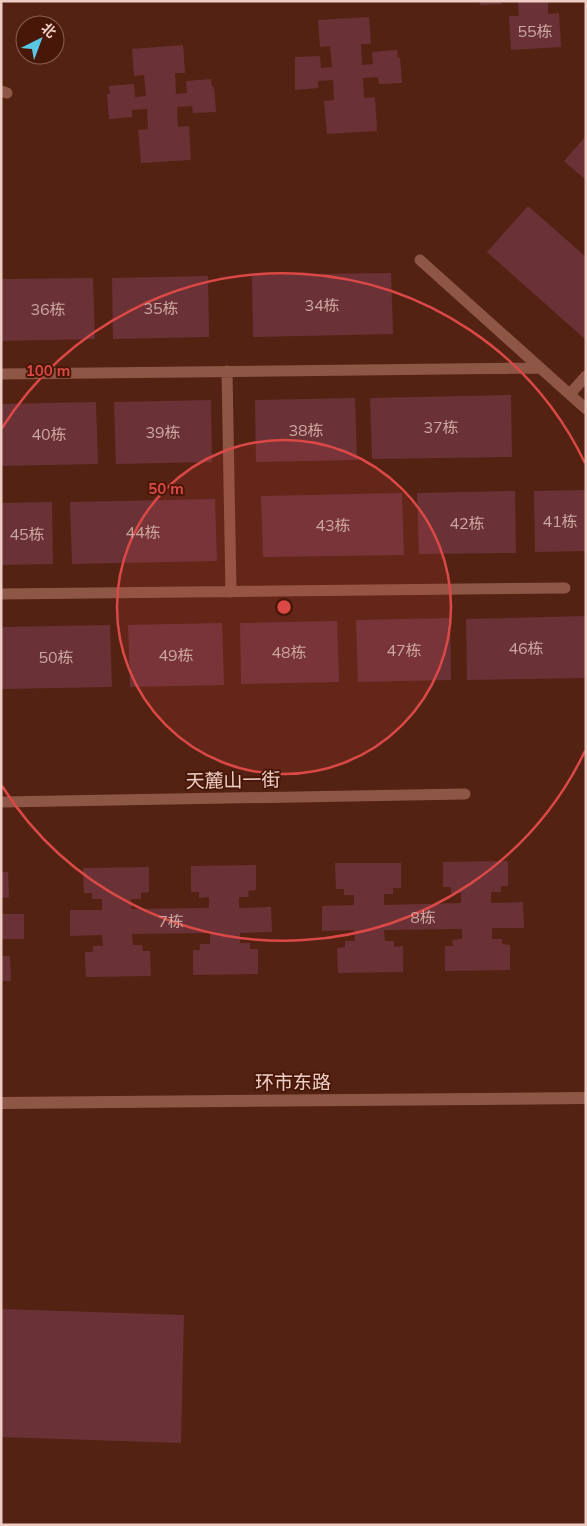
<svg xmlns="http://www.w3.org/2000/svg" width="587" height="1526" font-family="Mulish,'Noto Sans SC',sans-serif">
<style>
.building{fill:#6a3236}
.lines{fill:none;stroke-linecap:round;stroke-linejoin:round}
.service{stroke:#8e5645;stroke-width:11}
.tertiary{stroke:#8e5645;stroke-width:12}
.ring{fill:none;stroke:#db4947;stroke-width:2.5}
.labels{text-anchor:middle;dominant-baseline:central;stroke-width:4;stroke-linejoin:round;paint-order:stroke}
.number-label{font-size:16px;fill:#cda6a0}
.street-label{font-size:19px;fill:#eecdc4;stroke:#481708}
.centre{fill:#db4947;stroke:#481708;stroke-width:2.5}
.ring-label{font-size:15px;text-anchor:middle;font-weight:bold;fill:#db4947;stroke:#481708;stroke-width:4;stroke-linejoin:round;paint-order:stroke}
</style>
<rect width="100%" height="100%" fill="#542213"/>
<!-- building -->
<path class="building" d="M479 1H502V4L480 5Z
M518 1H548V14L559 13 561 47 511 50 509 16H519Z
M369 17 371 44H361L362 65 373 64 372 52 397 50 398 58H400L402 83 379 84 378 77 363 78 364 98 375 97 377 131 327 134 324 101 334 100 333 80 318 81V88L295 90V57L320 56 321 68 332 67 330 46 320 47 318 20Z
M183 45 185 73H175L176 94 187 93 186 81 211 79 212 87H214L216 112 193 113 192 106 177 107 178 127 189 126 191 160 141 163 138 130 148 129 147 109 132 110V117L109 119 107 94H110L109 86 134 84 135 97 146 96 144 75 134 76 132 49Z
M586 136V180L564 161Z
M528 206 586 257V340L487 252Z
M391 273 393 334 253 337 252 275Z
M208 276 209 337 113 339 112 278Z
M93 278 95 339 1 341V279Z
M511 395 512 457 372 459 370 398Z
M355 398 357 460 256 462 255 400Z
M211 400 212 462 116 464 114 402Z
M96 402 98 464 1 466V404Z
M586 490V551L535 552 534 491Z
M515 491 516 553 419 554 417 493Z
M402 493 404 555 263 557 261 496Z
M215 499 217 561 72 564 70 502Z
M52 502 53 564 1 565V503Z
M586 616V678L467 680 466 619Z
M450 618 451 680 358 682 356 620Z
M337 621 339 682 241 684 240 623Z
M222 623 224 685 130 687 128 625Z
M110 625 112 687 1 689V627Z
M508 861V886H501V892H491V903L523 902 524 928H492V939H502V944L510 945V970L445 971V946H453L452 940 462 939V929L384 930 385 941H394V947L403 946V972L338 973 337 948 345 947V941H355L354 930 322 931V906L354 905V895H344V889H336L335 863H401V888H393V894H384V905L461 903V893H451V887H443V862Z
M256 865V890L248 891 249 897H239V908L271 907 272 932 240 933V943H250V949H258V974L193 975V950H200V944H210V933L132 934 133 945H142L143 951H150L151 976 86 977 85 952H93V946H103L102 935 70 936V910H102V899H92V893H84L83 868 149 867V892L141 893V899H131L132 909 209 908V897L199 898V892H191V866Z
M1 872H8L9 897 1 898Z
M1 914H24V939H1Z
M1 956H10L11 981H1Z
M1 1309 184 1315 181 1443 1 1437Z"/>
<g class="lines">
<!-- service -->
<path class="service" d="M1 91 7 93
M420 260 586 409
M227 371 231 592
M1 374 540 368
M570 394 586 376
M1 594 565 588
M1 802 465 794"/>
<!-- tertiary -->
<path class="tertiary" d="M1 1103 586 1098"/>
</g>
<!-- distance rings -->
<circle cx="284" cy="607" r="167" fill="#db4947" fill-opacity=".12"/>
<g class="ring">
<circle cx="284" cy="607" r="167"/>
<path d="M585 751A334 334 0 0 1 2 786M2 428A334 334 0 0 1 585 463"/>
</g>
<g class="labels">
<!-- number labels -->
<g class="number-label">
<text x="535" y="31">55栋</text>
<text x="322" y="305">34栋</text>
<text x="161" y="308">35栋</text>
<text x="48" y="309">36栋</text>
<text x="441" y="427">37栋</text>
<text x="306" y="430">38栋</text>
<text x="163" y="432">39栋</text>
<text x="49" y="434">40栋</text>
<text x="560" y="521">41栋</text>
<text x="467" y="523">42栋</text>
<text x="333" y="525">43栋</text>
<text x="143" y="532">44栋</text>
<text x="27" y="534">45栋</text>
<text x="526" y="648">46栋</text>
<text x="404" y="650">47栋</text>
<text x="289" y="652">48栋</text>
<text x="176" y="655">49栋</text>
<text x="56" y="657">50栋</text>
<text x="423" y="917">8栋</text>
<text x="171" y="921">7栋</text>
</g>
<!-- street labels -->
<g class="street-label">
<text transform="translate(233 780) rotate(-1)">天麓山一街</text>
<text x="293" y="1082">环市东路</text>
</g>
</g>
<circle cx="284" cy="607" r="8" class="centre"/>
<g class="ring-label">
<text x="48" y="376">100 m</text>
<text x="166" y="494">50 m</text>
</g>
<!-- border -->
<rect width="587" height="1526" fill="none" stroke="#eecdc4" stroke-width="5"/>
<!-- north arrow -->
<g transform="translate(40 40) rotate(42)"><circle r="24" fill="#481708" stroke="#8a6053"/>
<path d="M0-4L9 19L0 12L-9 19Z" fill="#59c8e4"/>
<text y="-8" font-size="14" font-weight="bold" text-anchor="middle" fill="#eecdc4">北</text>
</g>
</svg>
